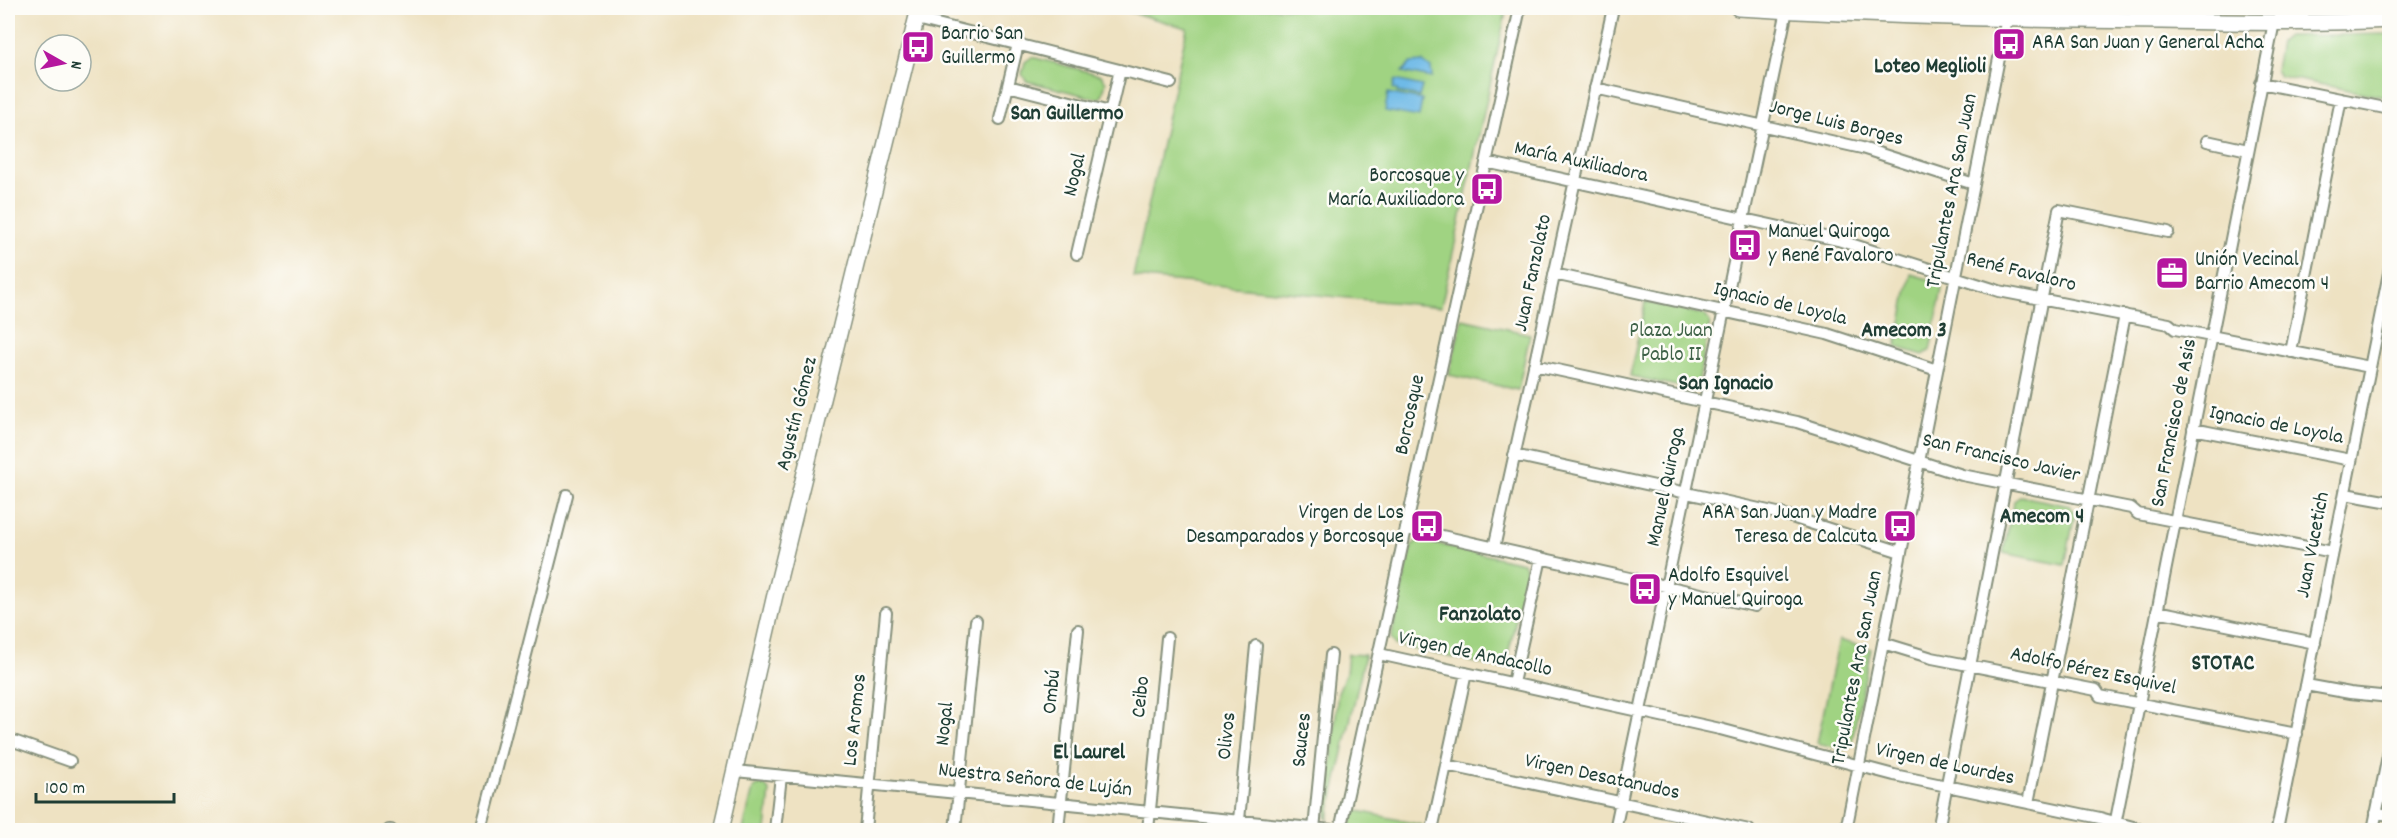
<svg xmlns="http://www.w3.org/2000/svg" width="2397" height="838" font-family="Dekko,sans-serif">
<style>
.green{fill:#a0d382;stroke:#60885b;stroke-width:1.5}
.water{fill:#6ebae7;stroke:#467c8e;stroke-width:1.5}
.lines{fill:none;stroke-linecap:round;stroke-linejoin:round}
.minor-casing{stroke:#86907b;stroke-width:14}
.secondary-casing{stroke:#86907b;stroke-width:18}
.minor{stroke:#fff;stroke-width:10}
.secondary{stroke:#fff;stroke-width:15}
.labels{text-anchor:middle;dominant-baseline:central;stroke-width:5;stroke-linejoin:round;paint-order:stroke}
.poi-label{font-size:21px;fill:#1f3d34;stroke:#fdfcf7;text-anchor:start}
.street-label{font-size:21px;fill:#1f3d34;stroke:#fdfcf7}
.park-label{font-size:21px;fill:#3f6248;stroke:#fdfcf7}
.neighbourhood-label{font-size:22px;font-weight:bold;fill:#1f3d34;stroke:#fdfcf7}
</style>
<rect width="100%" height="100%" fill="#fdfcf7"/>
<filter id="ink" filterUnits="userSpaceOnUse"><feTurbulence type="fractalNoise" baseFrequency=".0167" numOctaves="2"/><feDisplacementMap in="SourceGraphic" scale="12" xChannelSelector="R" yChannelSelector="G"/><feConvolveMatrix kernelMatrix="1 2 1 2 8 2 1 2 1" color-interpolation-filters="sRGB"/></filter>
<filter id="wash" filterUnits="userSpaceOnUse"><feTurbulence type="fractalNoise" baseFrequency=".008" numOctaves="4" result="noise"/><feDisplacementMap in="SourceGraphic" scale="24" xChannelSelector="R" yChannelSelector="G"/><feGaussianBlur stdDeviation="1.35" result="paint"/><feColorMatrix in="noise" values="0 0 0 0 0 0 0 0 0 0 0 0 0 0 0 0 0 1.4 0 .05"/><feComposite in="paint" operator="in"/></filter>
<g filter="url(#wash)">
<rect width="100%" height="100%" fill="#eee2c2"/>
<!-- green -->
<path class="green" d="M1116 8H1507L1441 307 1133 277 1187 28Z
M2389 34V98L2279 76 2275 70 2280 42 2287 36Z
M1032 57 1101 75 1106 82 1102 96 1098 99 1026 81 1022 74 1025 62Z
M1911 274 1938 282 1942 289 1930 351 1923 355 1896 347Z
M1645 302 1705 315 1710 322 1698 384 1690 389 1630 376Z
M1462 319 1530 334 1518 390 1449 375Z
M2021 496 2070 506 2075 513 2065 565 2003 553 2014 501Z
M1419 540 1523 563 1527 570 1506 664 1500 668 1395 645 1391 638 1412 545Z
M1839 640 1871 649 1851 746 1845 750 1817 743Z
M1348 654 1365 655 1328 819 1326 818 1338 692 1346 673Z
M759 785H764L770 791 766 830H743L753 789Z
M1354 810 1422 825 1421 830H1349Z"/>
<!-- water -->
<path class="water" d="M1423 62 1431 68 1432 78 1402 72 1411 63Z
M1395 80 1422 86 1419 97 1397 92V90L1393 89Z
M1388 93 1422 100 1419 117 1385 111Z"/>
</g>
<g filter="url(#ink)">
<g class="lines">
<defs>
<path id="minor" d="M917 19 1171 83
M2261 83 2390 109
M1008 86 1110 112
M1595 88 1862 148 1974 184
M1000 119 1018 44
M2207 141 2248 150
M1486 162 1838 240 1999 291 2169 324 2175 329 2370 367
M1077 254 1120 70
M1554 274 1827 334 1937 370
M2291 352 2341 99
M1534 365 1797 422 1962 475 2131 508 2138 514 2333 552
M2193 429 2351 460
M1514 455 1782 514 1901 552
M2345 494 2390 502
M1406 528 1755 606
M1494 548 1613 8
M2157 611 2315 643
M1883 643 1932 658 2096 690 2100 696 2297 734
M1379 654 1720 729 1894 775 2100 818 2144 830
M1513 683 1541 558
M2306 685 2350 693 2390 697
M8 739 70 761
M1446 765 1749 830
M735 771 1332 830
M2028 803 2125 315
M2376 813 2390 815
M1314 829 1331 655
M389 830H391
M481 830 567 495
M775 830 781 776
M865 830 886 613
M955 830 976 621
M1058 830 1078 630
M1148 830 1167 638
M1238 830 1256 646
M1340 830 1520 8
M1432 830 1466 673
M1615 830 1787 10
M1846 830 2007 18
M1938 830 2059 210 2168 232
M2114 830 2274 22
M2277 830 2390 268
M2373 830 2390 746"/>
<path id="secondary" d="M1738 8C1879 16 2021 20 2162 21 2238 22 2314 24 2390 20
M721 830 774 599 919 8"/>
</defs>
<!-- minor casing -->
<use href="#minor" class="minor-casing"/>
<!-- secondary casing -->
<use href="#secondary" class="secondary-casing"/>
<!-- minor -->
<use href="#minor" class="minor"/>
<!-- secondary -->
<use href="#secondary" class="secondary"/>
</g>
</g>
<!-- icons -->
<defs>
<symbol id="bus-square" viewBox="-11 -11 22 22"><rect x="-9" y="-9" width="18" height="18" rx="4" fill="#b5179e" stroke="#fdfcf7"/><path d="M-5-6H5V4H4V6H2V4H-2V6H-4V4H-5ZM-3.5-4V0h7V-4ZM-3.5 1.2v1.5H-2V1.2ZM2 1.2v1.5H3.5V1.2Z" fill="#fff"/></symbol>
<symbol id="office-square" viewBox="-11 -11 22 22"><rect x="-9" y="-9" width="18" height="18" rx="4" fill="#b5179e" stroke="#fdfcf7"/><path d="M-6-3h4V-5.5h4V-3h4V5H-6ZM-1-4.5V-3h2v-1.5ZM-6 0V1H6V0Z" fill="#fff"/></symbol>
</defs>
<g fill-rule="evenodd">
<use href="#bus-square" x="1990" y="25" width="38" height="38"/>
<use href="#bus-square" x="899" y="28" width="38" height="38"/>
<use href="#bus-square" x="1468" y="170" width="38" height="38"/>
<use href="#bus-square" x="1726" y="226" width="38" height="38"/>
<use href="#office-square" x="2153" y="254" width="38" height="38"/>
<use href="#bus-square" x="1408" y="507" width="38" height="38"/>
<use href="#bus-square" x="1881" y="507" width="38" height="38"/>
<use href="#bus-square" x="1626" y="570" width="38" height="38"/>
</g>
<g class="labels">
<!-- poi labels -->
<g class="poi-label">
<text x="941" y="35">Barrio San<tspan x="941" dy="24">Guillermo</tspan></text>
<text x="2032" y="44">ARA San Juan y General Acha</text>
<text x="1464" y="177" text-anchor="end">Borcosque y<tspan x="1464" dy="24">María Auxiliadora</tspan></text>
<text x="1768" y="233">Manuel Quiroga<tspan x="1768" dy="24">y René Favaloro</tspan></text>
<text x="2195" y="261">Unión Vecinal<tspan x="2195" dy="24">Barrio Amecom 4</tspan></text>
<text x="1404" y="514" text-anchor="end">Virgen de Los<tspan x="1404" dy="24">Desamparados y Borcosque</tspan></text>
<text x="1877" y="514" text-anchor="end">ARA San Juan y Madre<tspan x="1877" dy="24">Teresa de Calcuta</tspan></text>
<text x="1668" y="577">Adolfo Esquivel<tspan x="1668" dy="24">y Manuel Quiroga</tspan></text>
</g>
<!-- street labels -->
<g class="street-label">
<text transform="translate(1836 124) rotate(14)">Jorge Luis Borges</text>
<text transform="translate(1581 163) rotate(12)">María Auxiliadora</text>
<text transform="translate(1076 175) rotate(-77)">Nogal</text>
<text transform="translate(1953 191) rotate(-79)">Tripulantes Ara San Juan</text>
<text transform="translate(1534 273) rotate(-78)">Juan Fanzolato</text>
<text transform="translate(2021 273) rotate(14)">René Favaloro</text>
<text transform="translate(1780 305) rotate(13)">Ignacio de Loyola</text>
<text transform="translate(798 414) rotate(-76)">Agustín Gómez</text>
<text transform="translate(1411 415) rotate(-78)">Borcosque</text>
<text transform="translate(2175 423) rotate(-79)">San Francisco de Asis</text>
<text transform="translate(2276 426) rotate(11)">Ignacio de Loyola</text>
<text transform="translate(2001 459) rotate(13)">San Francisco Javier</text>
<text transform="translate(1667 487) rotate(-78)">Manuel Quiroga</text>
<text transform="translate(2314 545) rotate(-79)">Juan Vucetich</text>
<text transform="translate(1475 655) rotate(12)">Virgen de Andacollo</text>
<text transform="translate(1858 668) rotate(-79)">Tripulantes Ara San Juan</text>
<text transform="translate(2093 672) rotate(12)">Adolfo Pérez Esquivel</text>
<text transform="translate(1053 692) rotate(-84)">Ombú</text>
<text transform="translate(1142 697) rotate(-84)">Ceibo</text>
<text transform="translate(856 720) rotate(-84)">Los Aromos</text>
<text transform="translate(946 724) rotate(-84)">Nogal</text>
<text transform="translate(1228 736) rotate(-84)">Olivos</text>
<text transform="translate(1303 740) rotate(-84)">Sauces</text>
<text transform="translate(1945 765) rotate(12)">Virgen de Lourdes</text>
<text transform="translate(1602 778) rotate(12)">Virgen Desatanudos</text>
<text transform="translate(1035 781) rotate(6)">Nuestra Señora de Luján</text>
</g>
<!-- park labels -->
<g class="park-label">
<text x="1671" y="332">Plaza Juan<tspan x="1671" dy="24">Pablo II</tspan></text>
</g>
<!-- neighbourhood labels -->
<g class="neighbourhood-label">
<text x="1930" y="67">Loteo Meglioli</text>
<text x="1067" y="114">San Guillermo</text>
<text x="1904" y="331">Amecom 3</text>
<text x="1726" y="384">San Ignacio</text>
<text x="2042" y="517">Amecom 4</text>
<text x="1480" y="615">Fanzolato</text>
<text x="2223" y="664">STOTAC</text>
<text x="1089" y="753">El Laurel</text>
</g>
</g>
<!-- margin -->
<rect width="2397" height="838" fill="none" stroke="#fdfcf7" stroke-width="30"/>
<!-- north arrow -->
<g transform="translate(63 63) rotate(99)"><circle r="28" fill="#fdfcf7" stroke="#a4b0a9" stroke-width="1.5"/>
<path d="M0-4.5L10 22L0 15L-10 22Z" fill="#b5179e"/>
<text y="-9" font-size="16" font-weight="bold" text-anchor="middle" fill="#1f3d34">N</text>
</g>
<!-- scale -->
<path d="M36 793v9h138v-9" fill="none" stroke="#1f3d34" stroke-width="3"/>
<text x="45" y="793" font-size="18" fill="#1f3d34" stroke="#fdfcf7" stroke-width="4.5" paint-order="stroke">100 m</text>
</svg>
